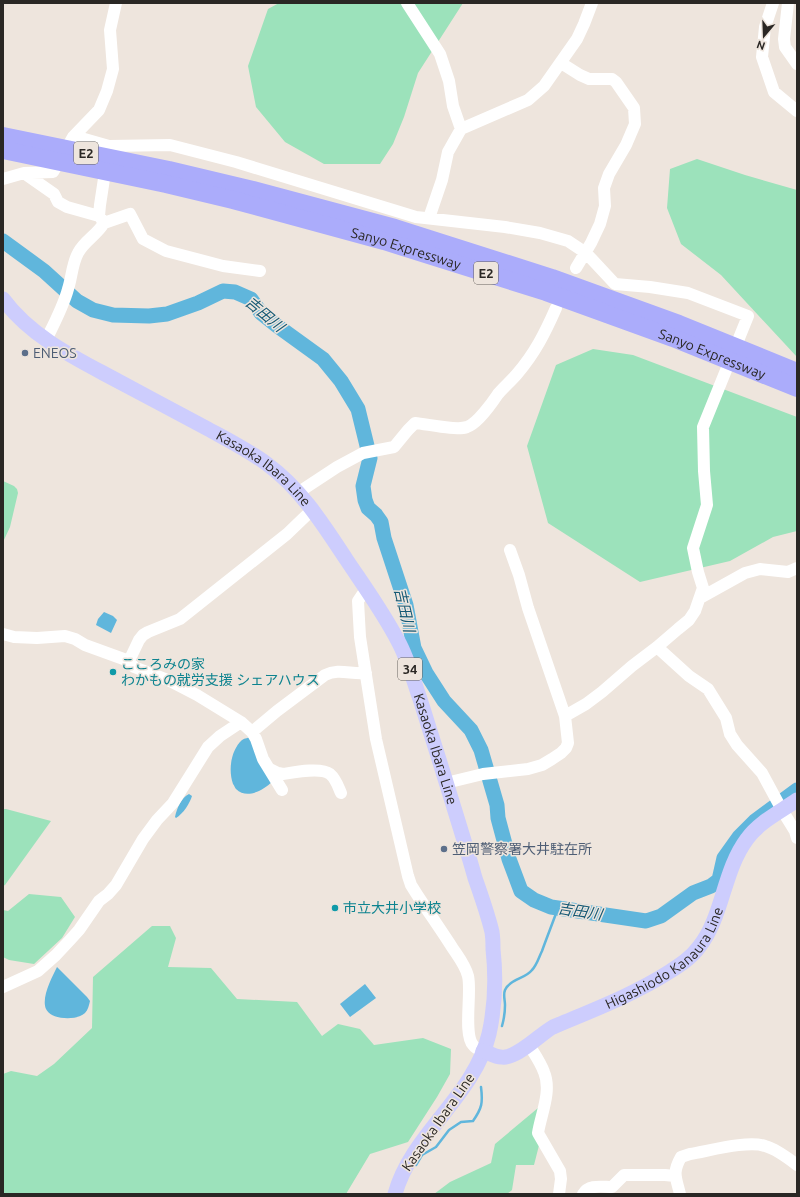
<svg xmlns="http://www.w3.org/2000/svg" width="800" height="1197" font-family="Ubuntu,'Noto Sans JP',sans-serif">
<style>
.green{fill:#9ce2bb}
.water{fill:#60b6dc}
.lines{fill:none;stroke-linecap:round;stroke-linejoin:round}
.stream{stroke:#60b6dc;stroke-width:2.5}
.river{stroke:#60b6dc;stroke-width:15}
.minor{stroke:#fff;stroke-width:12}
.major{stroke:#cdcdfd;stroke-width:15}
.highway{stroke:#abacfb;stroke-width:18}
.service-dot{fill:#5c6f8a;stroke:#eee5dd;stroke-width:1.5}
.culture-dot{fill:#0f9aa8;stroke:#eee5dd;stroke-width:1.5}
.labels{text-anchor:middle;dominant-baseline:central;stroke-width:3;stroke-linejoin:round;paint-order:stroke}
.shield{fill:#eee5dd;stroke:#65605c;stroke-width:1}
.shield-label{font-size:13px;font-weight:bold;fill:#2a2724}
.street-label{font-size:14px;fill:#2a2724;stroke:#eee5dd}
.service-label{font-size:14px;fill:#4e5e75;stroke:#eee5dd;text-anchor:start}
.culture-label{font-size:14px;fill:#0d838f;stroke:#eee5dd;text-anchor:start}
.water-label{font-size:15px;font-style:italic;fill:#155974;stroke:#eee5dd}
</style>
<rect width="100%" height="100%" fill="#eee5dd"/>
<!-- green -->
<path class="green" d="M279 3H463L418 73 404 117 393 144 380 164H324L285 142 256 107 248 66 268 9Z
M697 159 745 175 797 190V357L721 275 681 244 667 208 670 169Z
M593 349 633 355 797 417V531L773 537 730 561 640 582 548 523 527 446 556 365Z
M3 481 14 486 17 489 18 493 10 527 3 542Z
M3 809H6L51 821 5 885 3 886Z
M29 894 61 897 75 917 62 938 34 964 9 960 3 957V910L8 911Z
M152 926H170L176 938 168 967 211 968 237 999 297 1002 322 1036 338 1024 360 1029 374 1045 423 1038 451 1049 450 1074 437 1097 408 1142 370 1154 346 1194H3V1074L11 1071 37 1076 54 1064 92 1028 93 977Z
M544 1103 547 1114 534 1165H516L512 1190 507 1194H434L450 1182 491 1163 495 1144Z"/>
<!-- water -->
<path class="water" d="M104 612 113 616 117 620 111 633 96 625 98 619Z
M251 737 272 782C263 790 247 800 236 789 235 788 234 785 233 784 228 770 231 750 242 740 245 738 248 738 251 737Z
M189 794 192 796C190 803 183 814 176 818L175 817C177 808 181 798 189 794Z
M57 967 87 997 90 1001C89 1005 88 1010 85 1013 77 1021 51 1020 46 1009 41 998 52 977 57 967Z
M365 984 376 998 350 1017 340 1004Z"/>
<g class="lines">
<!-- stream -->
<path class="stream" d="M502 1026C504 1019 505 1012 505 1005 505 1000 503 995 505 990 510 979 525 979 532 970 537 965 539 957 542 951 547 937 553 922 558 908
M416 1165 422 1155 436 1147 449 1130 461 1122 473 1121C482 1108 483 1103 481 1087"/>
<!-- river -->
<path class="river" d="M3 241 44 271 77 301 93 310 113 315 149 316 167 314 198 303 223 291 235 292 251 299 261 313 276 325 323 359 341 381 358 409 370 458 363 486 365 500 368 508 376 515 381 522 384 538 406 605 414 648 426 673 444 701 471 730 481 750 497 805 498 818 509 859 521 891 534 900 551 907 646 921 661 916 693 893 711 886 719 880 724 858 739 837 755 821 797 790"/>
<!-- minor -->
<path class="minor" d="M407 3 440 54 449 81 453 106 461 129
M773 3 765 27 762 57 774 92 797 111
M788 3 784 39 785 47 797 64
M561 63 580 75 589 79H612L616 82 634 108 635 124 626 145 609 174 604 188 605 206 600 224 591 243 576 268
M75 135 81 138 109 146
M24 173 53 172 73 137 99 110 107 91 113 69 110 30 116 3
M3 179 24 173 54 194 58 202 67 207 99 216 100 205 109 146 170 145 236 162 416 217 505 227 540 233 568 241 586 253 615 284 650 287 688 293 748 316 703 427 704 471 707 505 693 548 698 572 703 588 695 611 689 620 678 629 657 647 632 666 602 692 586 704 565 716
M429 218 442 180 448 152 461 129 528 100 544 86 577 39 584 24 592 3
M104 223 130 214 143 239 166 251 223 266 260 271
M45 339 49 334C56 320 64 304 68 289 72 277 72 264 78 253 84 241 97 235 104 223L100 217
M299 492 337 467 363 453 394 447 408 430 415 423C427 424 456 431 467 427 477 424 492 403 498 394 504 387 511 381 517 374 535 353 545 333 556 308
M368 591 362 595 358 601 360 637 376 739 408 876 411 885 416 893C427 910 439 927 450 944 456 954 465 964 468 976 472 992 463 1034 473 1045 475 1048 479 1050 483 1051
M700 598 745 573 760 569 788 572 797 568
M3 634 14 637 37 638 65 636 75 639 85 645 129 661 134 667 168 680 197 695 241 722 252 732 256 739 263 759 282 790
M657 647 689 676 708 689 726 718 730 734 737 745 762 773 782 810 795 831 797 838
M129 661 139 640 143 635 148 632 180 619 287 534 312 510
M252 732 277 711 325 675C339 668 352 675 366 673
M270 769 278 773 283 774C295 772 321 767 330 774 336 779 338 786 341 793
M446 783 483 774 528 769 542 765 552 759 561 753 566 748 568 743 565 716 528 608 519 575 510 550
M3 987 38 971 56 955 70 940 79 930 99 901 108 894 116 885 143 839 157 820 173 803 208 747 220 736 241 722
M529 1045C534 1053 541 1063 544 1072 552 1091 541 1114 538 1133L560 1171 561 1179 559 1194
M583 1194C589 1184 602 1187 612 1187L624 1175H665L675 1176
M680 1194C676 1177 672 1173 681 1157L690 1154C709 1151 748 1140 765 1146 776 1149 788 1158 797 1165"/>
<!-- major -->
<g class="major">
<path id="s1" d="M3 299C28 333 67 354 103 373 138 392 173 410 208 429 228 440 248 450 267 464 301 489 323 524 346 559 364 586 383 612 398 641 408 659 413 679 420 699 427 722 435 746 442 769 453 805 465 842 475 878 481 895 488 915 492 932 493 938 493 944 493 949 496 976 495 1007 489 1034 474 1097 412 1133 395 1194"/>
<path id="s2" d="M483 1051C489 1053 495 1057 501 1057 516 1060 540 1034 553 1027 593 1010 633 995 669 972 680 965 691 958 699 947 723 917 723 871 747 839 759 822 780 812 797 800"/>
</g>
<!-- highway -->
<g class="highway">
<path d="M3 136 169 170 253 190 395 228 552 278 679 324 797 372"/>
<path id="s3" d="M3 150 166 184 233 200 384 241 546 292 673 338 797 388"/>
</g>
</g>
<!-- markers -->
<g class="service-dot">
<circle cx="25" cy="353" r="4"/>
<circle cx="444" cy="849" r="4"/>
</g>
<g class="culture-dot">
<circle cx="113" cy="672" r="4"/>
<circle cx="335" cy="908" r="4"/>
</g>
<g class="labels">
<!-- shield labels -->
<g class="shield">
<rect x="74" y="142" width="24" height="22" rx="3"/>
<rect x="474" y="262" width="24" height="22" rx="3"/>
<rect x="398" y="658" width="24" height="22" rx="3"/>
</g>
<g class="shield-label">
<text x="86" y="153">E2</text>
<text x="486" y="273">E2</text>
<text x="410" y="669">34</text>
</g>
<!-- street labels -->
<g class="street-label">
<text stroke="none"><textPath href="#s3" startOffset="415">Sanyo Expressway</textPath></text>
<text stroke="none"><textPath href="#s3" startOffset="739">Sanyo Expressway</textPath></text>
<text stroke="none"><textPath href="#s1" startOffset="313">Kasaoka Ibara Line</textPath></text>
<text stroke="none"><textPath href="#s1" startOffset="649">Kasaoka Ibara Line</textPath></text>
<text stroke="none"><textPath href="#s2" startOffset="215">Higashiodo Kanaura Line</textPath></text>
<text transform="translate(438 1122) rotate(-55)">Kasaoka Ibara Line</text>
</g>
<!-- service labels -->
<g class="service-label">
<text x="33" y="353">ENEOS</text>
<text x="452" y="849">笠岡警察署大井駐在所</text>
</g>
<!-- culture labels -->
<g class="culture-label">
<text x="121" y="664">こころみの家<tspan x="121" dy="16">わかもの就労支援 シェアハウス</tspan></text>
<text x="343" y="908">市立大井小学校</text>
</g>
<!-- water labels -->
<g class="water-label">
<text transform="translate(265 314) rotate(40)">吉田川</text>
<text transform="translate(405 610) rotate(77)">吉田川</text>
<text transform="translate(580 911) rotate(9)">吉田川</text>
</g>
</g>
<!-- border -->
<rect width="800" height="1197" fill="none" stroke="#2a2724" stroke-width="8"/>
<!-- north arrow -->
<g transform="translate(764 36) rotate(199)" stroke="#eee5dd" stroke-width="3" paint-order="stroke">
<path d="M0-3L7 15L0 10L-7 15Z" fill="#2a2724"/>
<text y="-6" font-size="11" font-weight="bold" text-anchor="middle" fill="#2a2724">N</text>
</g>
</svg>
